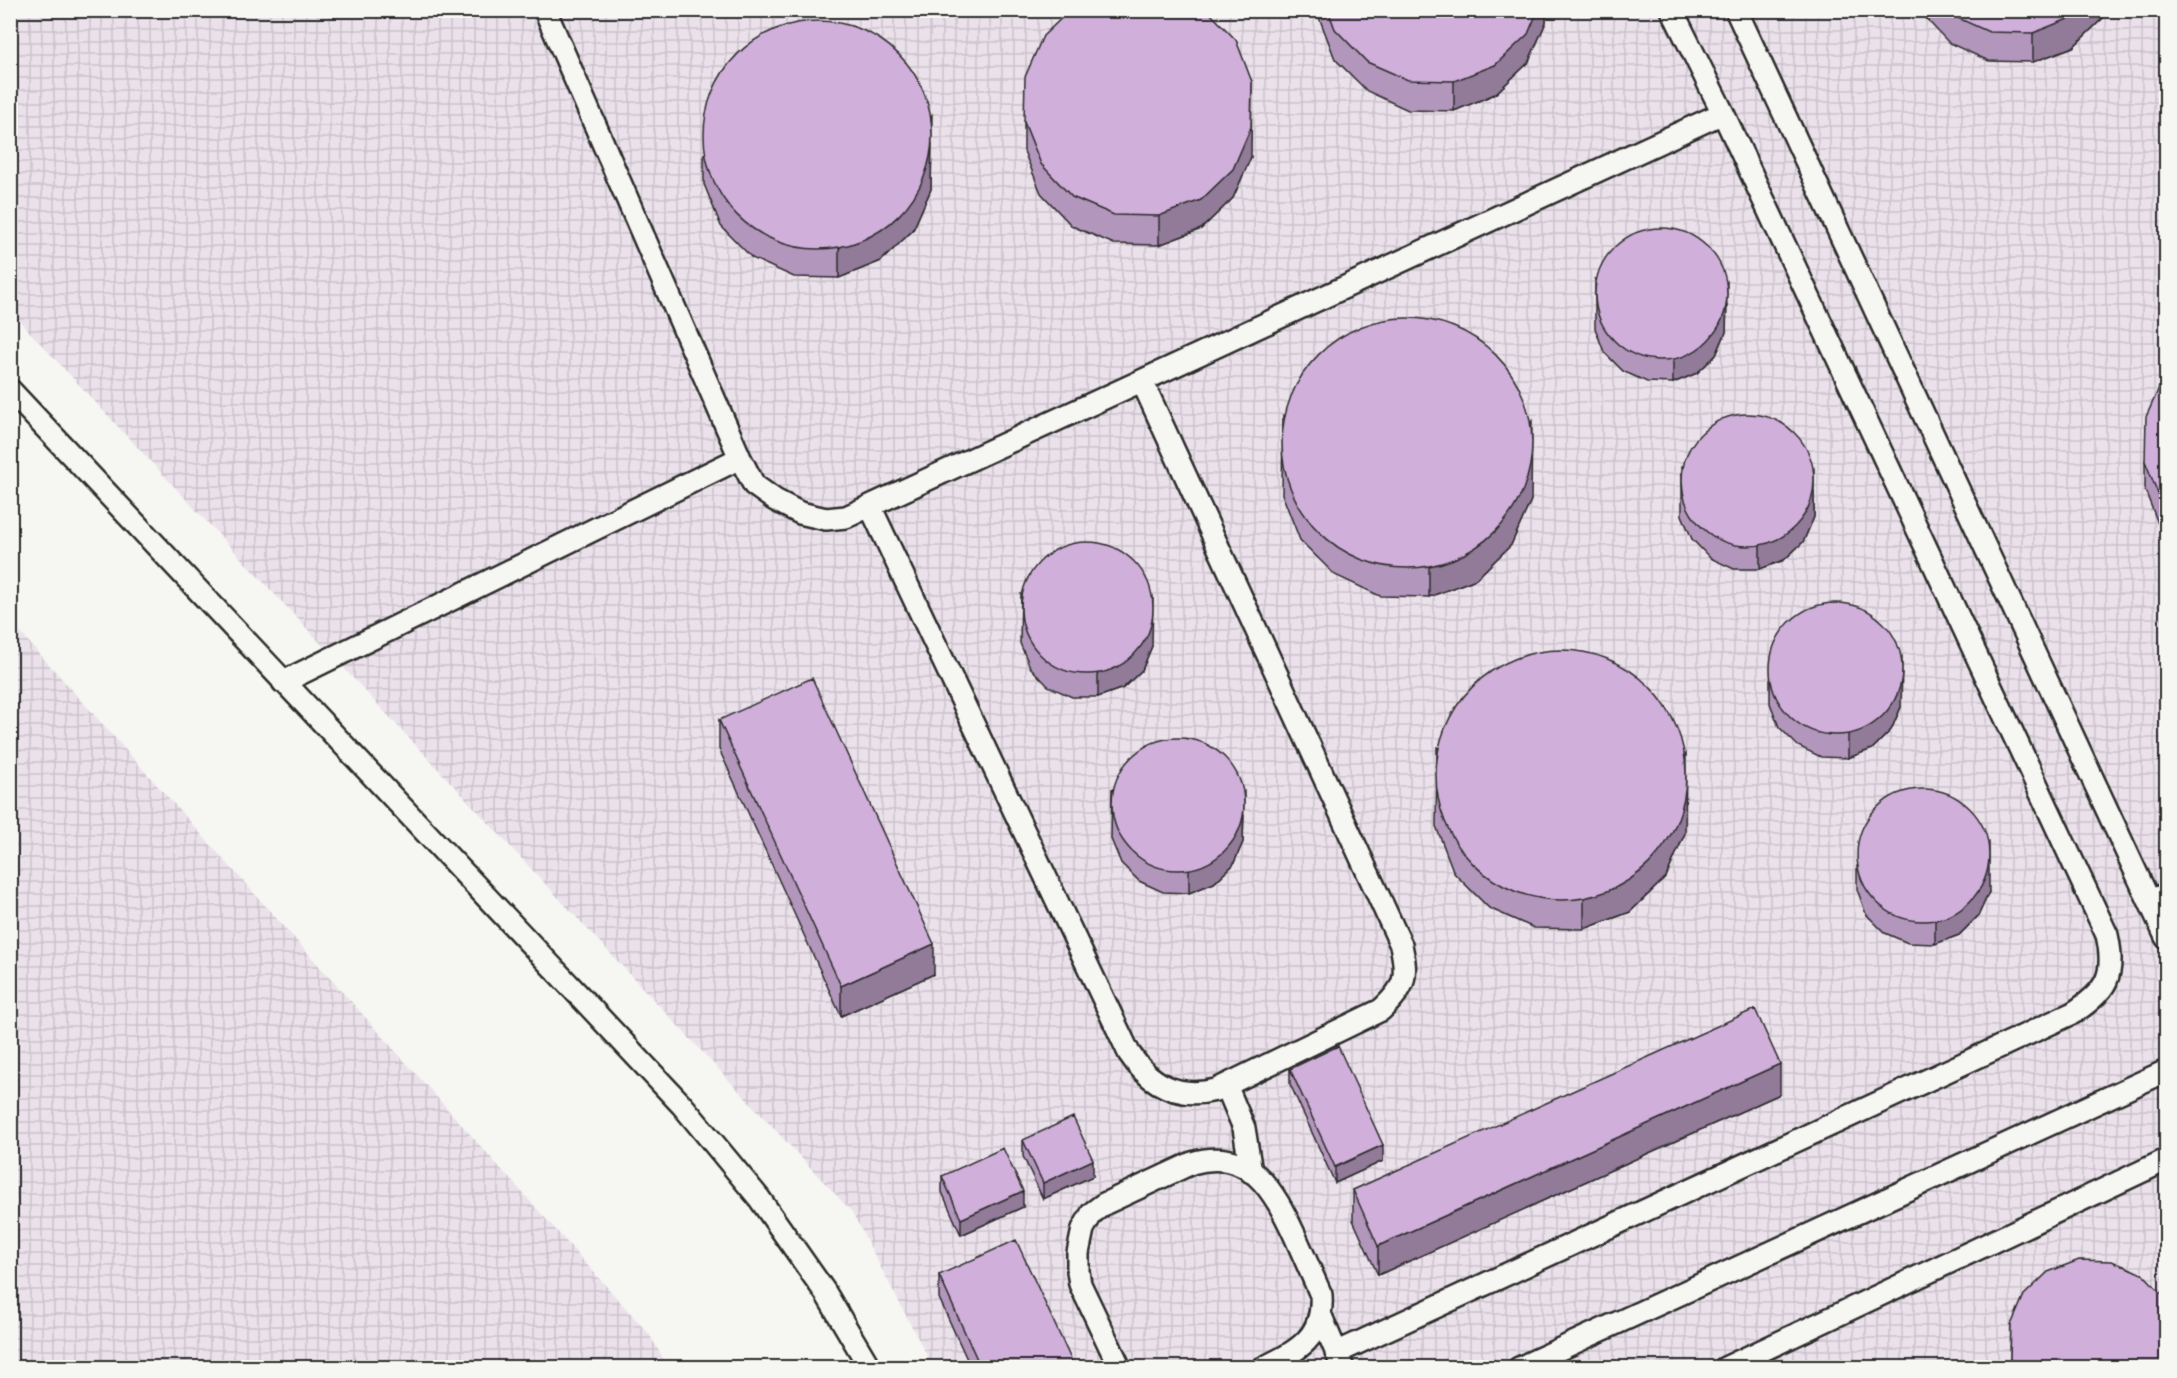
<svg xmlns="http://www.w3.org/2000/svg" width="2177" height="1378" font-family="Delius,sans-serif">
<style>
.industrial{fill:url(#industrial-grid)}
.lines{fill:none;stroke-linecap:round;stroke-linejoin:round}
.lane-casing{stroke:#2b2b2b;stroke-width:26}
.lane{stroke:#f6f6f2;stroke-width:21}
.wall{fill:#b396bc;stroke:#2b2b2b;stroke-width:1.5}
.shaded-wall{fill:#927a99;stroke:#2b2b2b;stroke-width:1.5}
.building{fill:#d0afdb;stroke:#2b2b2b;stroke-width:1.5}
</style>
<defs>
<pattern id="industrial-grid" width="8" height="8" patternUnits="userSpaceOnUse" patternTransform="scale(1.5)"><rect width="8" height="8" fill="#ebe1eb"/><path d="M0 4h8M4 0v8" fill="none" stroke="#cac1ca"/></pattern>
</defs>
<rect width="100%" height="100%" fill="#f6f6f2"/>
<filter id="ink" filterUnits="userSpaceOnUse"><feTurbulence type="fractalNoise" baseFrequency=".0167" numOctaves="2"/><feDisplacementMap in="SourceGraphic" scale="12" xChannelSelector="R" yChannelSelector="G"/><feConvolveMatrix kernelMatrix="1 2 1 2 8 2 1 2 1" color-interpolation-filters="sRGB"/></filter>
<g filter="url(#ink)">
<!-- industrial -->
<path class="industrial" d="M11 11H2166V1367H933L852 1212 11 312Z
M10 621 649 1334 668 1367H11Z"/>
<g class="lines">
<defs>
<path id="lane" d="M545 10 740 458 754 485 775 500 800 513 826 519 846 517 1723 113
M1736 10 2166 937
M10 390 682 1105 759 1198 825 1292 870 1368
M870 506 1129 1053C1150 1085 1178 1099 1216 1090L1381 1010C1406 987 1408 977 1401 945L1142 381
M283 682 740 458
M2150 901 2166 894
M1226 1085 1244 1128 1251 1172
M1321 1316 1343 1368
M1336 1353 2073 1013C2107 991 2116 975 2107 935L1723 113 1672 10
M1120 1368 1080 1284 1078 1271V1253L1083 1229 1092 1213 1104 1204 1192 1163C1250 1146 1274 1191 1295 1236 1304 1256 1312 1275 1321 1295 1324 1338 1297 1351 1263 1368
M1519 1368 2166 1071
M1725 1368 2166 1160"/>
</defs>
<!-- lane casing -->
<use href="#lane" class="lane-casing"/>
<!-- lane -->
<use href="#lane" class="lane"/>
</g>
<!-- wall -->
<path class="wall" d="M1319 10H1546V22L1528 63 1495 94 1454 111 1408 110 1367 91 1335 59 1319 17Z
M1918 10H2107L2104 17 2073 47 2033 62 1989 61 1949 43Z
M1024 122 1251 157 1233 198 1201 229 1159 245 1114 244 1072 226 1041 193 1024 151Z
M932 144 931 189 913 230 881 261 839 278 794 277 752 258 721 226 704 184V155Z
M1595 279 1727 305 1726 332 1716 355 1697 373 1673 383 1647 382 1623 371 1604 352 1595 328Z
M2166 375V536L2161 531 2145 490V461Z
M1283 415 1531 500 1511 545 1476 579 1429 597 1380 596 1335 575 1300 540 1282 494Z
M1682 466 1814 492V517L1803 542 1784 560 1760 569H1734L1710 558 1692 539 1682 515Z
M1021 594 1152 646 1142 670 1123 688 1098 697H1072L1048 686 1030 667 1020 643Z
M1770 680 1901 707 1891 730 1872 749 1848 758 1821 757 1798 746 1779 727 1770 703Z
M719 720 934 974 841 1016 719 749Z
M1437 747 1685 833 1666 877 1630 912 1584 929 1534 928 1489 908 1454 873 1436 826Z
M1112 789 1244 815 1243 842 1233 865 1214 883 1189 893 1163 892 1139 881 1121 863 1111 839Z
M1857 866 1989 892 1978 916 1959 935 1935 944 1908 943 1885 933 1866 914 1857 889Z
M1290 1069 1383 1161 1335 1183 1290 1084Z
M1780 1094 1378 1275 1353 1220V1190Z
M1023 1140 1093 1176 1043 1199 1023 1156Z
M942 1176 1023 1207 961 1235 942 1192Z
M939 1275 1075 1368H971L939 1298Z
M2011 1325 2166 1368H2010Z"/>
<!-- shaded-wall -->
<path class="shaded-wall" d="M1538 10H1546V22L1528 63 1495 94 1454 111V81Z
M2080 10H2107L2104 17 2073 47 2033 62V33Z
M1252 82 1251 157 1233 198 1201 229 1159 245V216Z
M932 115 931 189 913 230 881 261 839 278V249Z
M1727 282 1726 332 1716 355 1697 373 1673 383V360Z
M1532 421 1531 500 1511 545 1476 579 1429 597V568Z
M1814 469V517L1803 542 1784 560 1760 569V546Z
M1153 597 1152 646 1142 670 1123 688 1098 697V674Z
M1902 657 1901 707 1891 730 1872 749 1848 758V735Z
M1686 754 1685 833 1666 877 1630 912 1584 929V900Z
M1244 792 1243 842 1233 865 1214 883 1189 893V870Z
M1989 843V892L1978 916 1959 935 1935 944V921Z
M934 944V974L841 1016V986Z
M1780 1064V1094L1378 1275V1246Z
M1383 1145V1161L1335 1183V1167Z
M1093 1160V1176L1043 1199V1183Z
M1023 1191V1207L961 1235V1219Z"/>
<!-- building -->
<path class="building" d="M1070 10H1207L1236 40 1252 82 1251 127 1233 169 1201 200 1159 216 1114 215 1072 197 1041 164 1024 122 1025 77 1043 36Z
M1328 10H1538L1528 34 1495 65 1454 81 1408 80 1367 62 1335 29Z
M1946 10H2080L2073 17 2033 33 1989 32 1949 14Z
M704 135a114 114 0 1 1 228 0a114 114 0 1 1-228 0Z
M1595 294a66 66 0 1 1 132 0a66 66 0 1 1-132 0Z
M1282 443a125 125 0 1 1 250 0a125 125 0 1 1-250 0Z
M2166 375V506L2161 501 2145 461 2146 417 2164 377Z
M1682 480a66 66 0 1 1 132 0a66 66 0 1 1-132 0Z
M1021 608a66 66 0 1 1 132 0a66 66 0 1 1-132 0Z
M1770 669a66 66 0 1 1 132 0a66 66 0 1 1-132 0Z
M1436 775a125 125 0 1 1 250 0a125 125 0 1 1-250 0Z
M812 678 934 944 841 986 719 720Z
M1112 804a66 66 0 1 1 132 0a66 66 0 1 1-132 0Z
M1857 855a66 66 0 1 1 132 0a66 66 0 1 1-132 0Z
M1755 1009 1780 1064 1378 1246 1353 1190Z
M1338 1046 1383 1145 1335 1167 1290 1069Z
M1073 1117 1093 1160 1043 1183 1023 1140Z
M1003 1148 1023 1191 961 1219 942 1176Z
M1016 1240 1075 1368H981L939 1275Z
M2079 1260 2112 1261 2143 1274 2166 1298V1368H2014L2010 1358 2011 1325 2024 1295 2048 1272Z"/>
</g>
<!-- margin -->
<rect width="2177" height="1378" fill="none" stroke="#f6f6f2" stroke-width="36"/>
<rect x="18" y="18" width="2141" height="1342" fill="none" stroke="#2b2b2b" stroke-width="2" filter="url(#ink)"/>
</svg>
